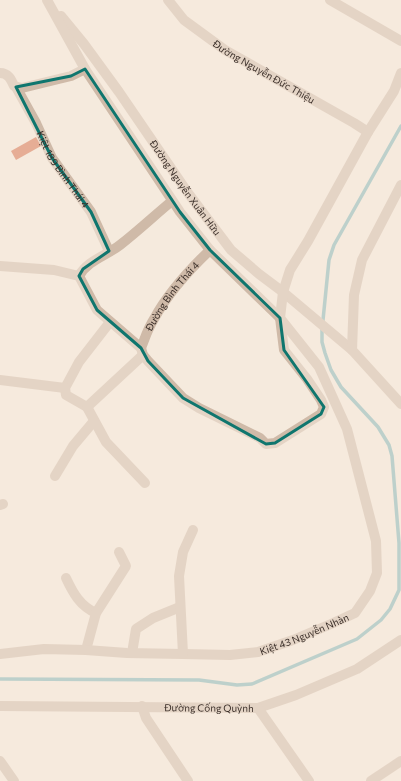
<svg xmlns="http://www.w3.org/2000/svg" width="401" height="781" font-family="Commissioner,sans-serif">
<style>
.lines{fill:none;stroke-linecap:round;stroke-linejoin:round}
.stream{stroke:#79b2b5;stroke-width:3.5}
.building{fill:#d2653f}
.minor{stroke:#cfbaa8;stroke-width:10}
.marked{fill:none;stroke:#0f766e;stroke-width:3;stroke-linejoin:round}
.labels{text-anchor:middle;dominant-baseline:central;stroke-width:3.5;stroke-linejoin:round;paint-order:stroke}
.street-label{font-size:10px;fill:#3b2f29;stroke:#fcf4eb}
</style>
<rect width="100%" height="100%" fill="#f5eadd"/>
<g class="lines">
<!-- stream -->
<path class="stream" d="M0 679 199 680 237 685 252 684 357 639 381 620 390 609 399 590V543L392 456 389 445 378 427 341 387 331 370 325 353 322 342V330L329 260 334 245 401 126"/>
</g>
<!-- building -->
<path class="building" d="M36 137 41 146 16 160 11 151Z"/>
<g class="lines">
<!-- minor -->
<g class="minor">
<path id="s1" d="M168 0 184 20 225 50 354 123 368 132"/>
<path d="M330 0 401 41"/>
<path id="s2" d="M61 16 84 44 119 92 188 193 231 250 259 274 283 292 352 350"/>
<path d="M0 73C8 73 11 79 14 86L22 88 71 76 85 69"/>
<path id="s3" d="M16 87 36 123 52 158 91 212 109 251"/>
<path d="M401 185 362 260 354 295 352 350 401 404"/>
<path d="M0 266 54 270 79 276 97 310 141 348 143 355 148 361 183 398 199 408 260 438 266 444 275 443 321 414 324 407 321 400 307 379 284 350 280 318 283 292 290 270 308 241 368 132 394 91 401 73"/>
<path d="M79 276C88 260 106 256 120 245 138 231 155 215 172 201"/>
<path d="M110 322 79 362 65 388 66 395 87 407 106 442 145 483"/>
<path id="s4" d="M141 348C145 338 148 328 154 319 168 293 189 270 210 250"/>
<path d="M0 380 65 388"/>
<path d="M87 407 143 355"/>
<path d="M55 476 73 446 94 421"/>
<path d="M0 505 3 504"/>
<path d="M66 578C73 593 80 606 96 613"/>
<path d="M86 650 96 613 126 566 119 552"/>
<path d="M132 653 136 629 153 618 180 607"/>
<path id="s5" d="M0 654 44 649 86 650 127 653 183 654 230 655 258 652 293 640 331 624 355 613 370 591 377 573 376 541 347 429 319 367 280 318 210 250 180 212 85 69 47 0"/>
<path d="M183 654 179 576 183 552 193 530"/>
<path id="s6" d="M0 706 258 708 296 695 357 669 401 640"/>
<path d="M142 706 146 718 188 781"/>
<path d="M258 708 309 781"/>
<path d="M0 761 14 781"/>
<path d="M371 781 401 761"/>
</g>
</g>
<!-- marked area -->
<path d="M0 0H401V781H0ZM85 69 180 212 210 250 280 318 284 350 324 407 321 414 275 443 266 444 183 398 148 361 141 348 97 310 79 276 83 269 109 251 91 212 52 158 16 87 71 76Z" fill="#f5eadd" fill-opacity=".55" fill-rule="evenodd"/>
<path class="marked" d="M85 69 180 212 210 250 280 318 284 350 324 407 321 414 275 443 266 444 183 398 148 361 141 348 97 310 79 276 83 269 109 251 91 212 52 158 16 87 71 76Z"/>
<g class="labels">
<!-- street labels -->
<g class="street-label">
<text stroke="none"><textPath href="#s1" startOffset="121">Đường Nguyễn Đức Thiệu</textPath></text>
<text stroke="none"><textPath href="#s3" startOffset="95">Kiệt 189 Bình Thái 4</textPath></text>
<text stroke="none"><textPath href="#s2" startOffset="212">Đường Nguyễn Xuân Hữu</textPath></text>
<text stroke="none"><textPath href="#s4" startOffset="61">Đường Bình Thái 4</textPath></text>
<text stroke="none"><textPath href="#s5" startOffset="308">Kiệt 43 Nguyễn Nhàn</textPath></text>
<text stroke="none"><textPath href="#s6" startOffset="209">Đường Cống Quỳnh</textPath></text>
</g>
</g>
</svg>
